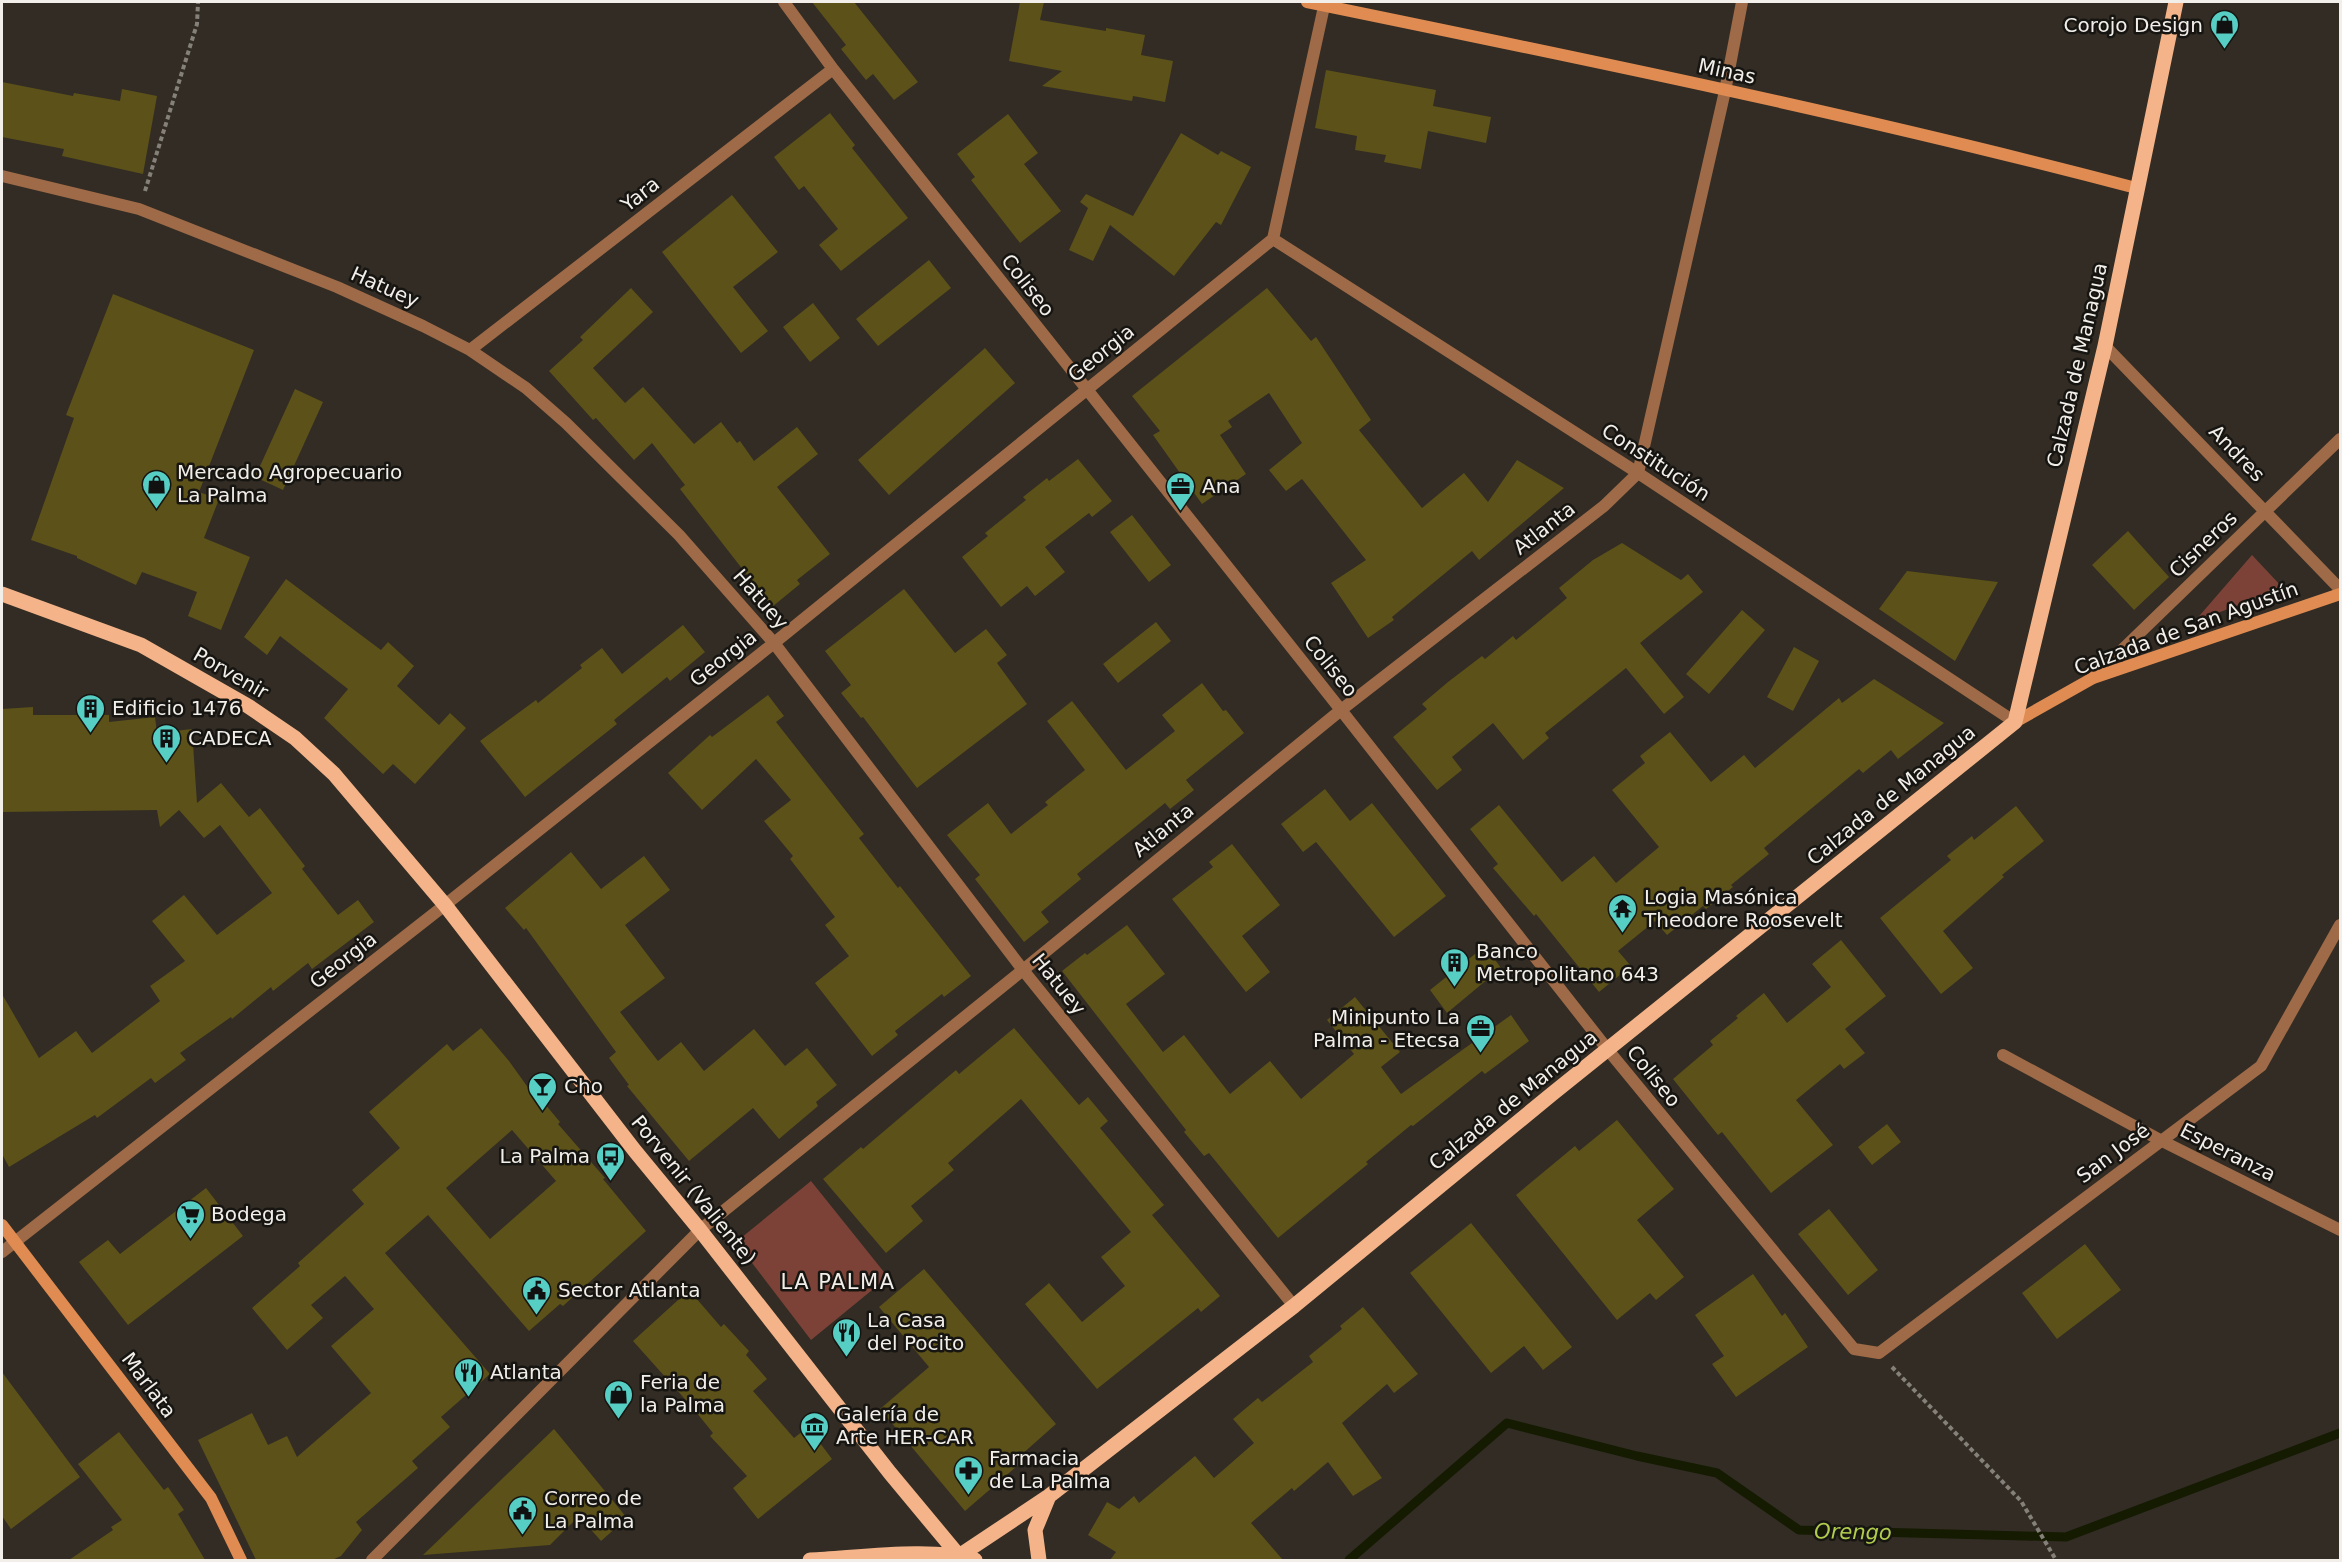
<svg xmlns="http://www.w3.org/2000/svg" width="2342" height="1562" font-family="'DejaVu Sans',sans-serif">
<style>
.green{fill:#7c4237}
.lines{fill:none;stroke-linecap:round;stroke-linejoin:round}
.stream{stroke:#151b00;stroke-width:9}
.building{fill:#5b5119;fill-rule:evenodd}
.path{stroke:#858079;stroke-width:4;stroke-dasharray:4.5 3;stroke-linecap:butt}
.street{stroke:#9e6a47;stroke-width:12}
.secondary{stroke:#df8b51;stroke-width:12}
.primary{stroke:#f4b388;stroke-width:15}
.labels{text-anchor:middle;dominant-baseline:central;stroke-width:5;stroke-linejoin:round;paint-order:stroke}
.poi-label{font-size:20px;fill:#f2eee9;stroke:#171511;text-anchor:start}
.street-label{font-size:20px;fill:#f2eee9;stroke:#171511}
.neighbourhood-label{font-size:21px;letter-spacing:1.5px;fill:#f2eee9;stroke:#171511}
.water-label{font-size:21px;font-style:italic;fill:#b1cd4e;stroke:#171511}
</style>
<rect width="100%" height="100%" fill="#322c24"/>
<!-- green -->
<path class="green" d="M2252 555 2283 588 2194 622Z
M811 1181 888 1277 811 1340 736 1242Z"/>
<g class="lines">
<!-- stream -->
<path class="stream" d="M1349 1560 1507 1423 1637 1456 1717 1473 1799 1530 2066 1537 2340 1433"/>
</g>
<!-- building -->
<path class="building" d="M812 2H854L918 82 894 100 873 74 866 80 841 49 846 45Z
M1020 2H1044L1040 20 1106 31V28L1145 35 1141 55 1173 61 1165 102 1133 96 1132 101 1042 86 1062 71 1009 61Z
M1326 70 1436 90 1433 106 1491 117 1486 143 1428 131 1421 169 1384 162 1386 155 1355 150 1357 136 1315 128Z
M2 82 73 96 74 93 120 101 122 89 157 96 143 174 62 156 64 149 2 137Z
M830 113 855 145 852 148 908 218 841 271 819 245 838 229 804 186 799 190 774 157Z
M1008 114 1038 153 1024 164 1061 211 1020 243 971 180 975 177 957 154Z
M1181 133 1218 155 1221 151 1251 167 1221 225 1216 222 1174 276 1110 225 1093 261 1069 250 1088 208 1080 202 1086 194 1133 216Z
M732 195 778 252 733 287 768 331 741 353 662 252Z
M929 260 951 288 878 346 856 319Z
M631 288 653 312 593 368 625 403 643 387 694 444 721 422 737 443 740 441 754 461 797 427 818 454 777 487 830 554 797 580 800 584 772 607 680 489 685 485 652 443 634 460 596 418 593 420 549 371 583 340 580 337Z
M1267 288 1311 341 1316 337 1371 420 1359 430 1422 508 1464 473 1488 502 1517 460 1564 488 1479 560 1472 551 1392 617 1394 620 1368 638 1331 583 1366 560 1302 479 1286 491 1269 470 1302 443 1269 393 1228 421 1232 427 1220 435 1246 474 1202 504 1153 435 1160 431 1132 396Z
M113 294 254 350 199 492 219 499 204 538 250 557 221 630 188 616 197 592 142 572 136 585 77 558V556L31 540 74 418 66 415Z
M813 303 840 338 810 362 783 327Z
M985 348 1015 383 889 495 858 460Z
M295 389 323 402 283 490 255 477Z
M1078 459 1112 501 1092 517 1089 513 1045 547 1065 572 1035 596 1027 586 1001 607 962 557 988 536 985 533 1026 500 1023 497 1047 478 1049 481Z
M1132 515 1171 565 1149 582 1110 532Z
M2128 531 2169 577 2134 610 2092 565Z
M1622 543 1681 580 1688 574 1703 592 1640 643 1684 697 1664 714 1626 668 1545 733 1549 738 1523 760 1493 723 1452 757 1462 770 1437 790 1393 737 1427 709 1422 704 1448 682 1482 656 1485 659 1513 636 1516 640 1567 598 1559 588 1593 560Z
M1907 571 1998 582 1955 661 1879 609Z
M286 579 381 650 388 642 414 666 397 686 439 725 450 713 466 728 415 784 393 764 383 774 324 718 348 689 280 636 267 655 244 637Z
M904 589 955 653 986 629 1007 655 997 663 1027 704 917 788 863 717 861 718 841 693 851 685 825 651Z
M1742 610 1765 630 1709 694 1686 674Z
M1156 622 1171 641 1118 683 1103 664Z
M683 625 705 652 670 681 667 677 614 720 617 724 525 797 480 741 536 700 538 703 582 668 580 665 602 648 622 674Z
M1794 647 1819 661 1793 711 1767 697Z
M1874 679 1944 723 1898 759 1891 750 1863 773 1859 769 1764 848 1769 854 1731 885 1733 887 1706 909 1703 906 1667 935 1655 921 1618 951 1631 966 1599 992 1536 914 1534 916 1493 868 1498 864 1470 829 1499 805 1562 882 1594 856 1616 883 1659 847 1612 790 1645 763 1640 756 1670 732 1711 782 1744 755 1755 768 1839 698 1842 703Z
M1202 683 1223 711 1226 710 1244 733 1186 780 1194 790 1170 809 1165 803 1077 874 1081 879 1041 912 1049 922 1024 942 975 879 980 875 947 835 988 803 1011 834 1048 805 1045 802 1085 770 1047 721 1072 701 1126 770 1175 731 1162 715Z
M768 695 784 716 776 722 864 834 859 838 898 888 900 886 971 976 944 997 942 994 895 1031 898 1035 872 1056 815 983 849 956 825 925 835 917 790 859 793 856 764 821 791 800 756 759 702 810 668 773 710 735 712 737Z
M33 707V715H109V722L155 717 157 733 192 729 197 803 221 783 249 817 260 808 305 866 302 869 338 915 358 900 374 922 312 969 308 963 273 991 271 987 232 1019 231 1017 180 1053 186 1060 155 1083 151 1078 97 1118 95 1115 9 1167 2 1154V994L39 1058 76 1031 92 1053 160 1001 150 986 185 961 152 921 184 895 217 935 272 893 220 825 204 838 179 810 160 827 157 810 2 812V709Z
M1325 789 1350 821 1372 803 1446 896 1394 937 1316 842 1303 852 1281 824Z
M2016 806 2044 841 2002 875 2004 877 1943 931 1973 968 1941 994 1880 918 1951 860 1947 856 1972 836 1974 840Z
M1232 844 1280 905 1242 936 1270 972 1246 992 1172 899 1213 867 1209 862Z
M571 852 601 889 644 856 670 890 625 925 665 978 620 1012 658 1061 681 1042 704 1071 754 1029 785 1066 807 1048 837 1085 816 1102 818 1106 779 1139 753 1108 689 1161 627 1086 629 1085 609 1058 616 1052 526 928 524 930 505 908Z
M1127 925 1165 974 1126 1004 1163 1052 1184 1035 1230 1094 1270 1061 1301 1099 1354 1054 1327 1020 1355 997 1400 1052 1381 1067 1401 1094 1511 1015 1529 1041 1485 1074 1482 1071 1413 1126 1411 1125 1366 1162 1368 1164 1278 1238 1209 1153 1204 1156 1184 1132 1186 1130 1062 971 1085 953 1087 955Z
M1841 940 1886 996 1845 1029 1865 1053 1844 1069 1840 1064 1796 1100 1833 1145 1771 1193 1722 1132 1718 1135 1673 1079 1713 1045 1710 1041 1738 1018 1736 1016 1764 993 1787 1023 1831 987 1812 964Z
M1485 946 1501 968 1447 1013 1430 990Z
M481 1028 509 1061 542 1107 545 1104 560 1122 558 1124 605 1178 603 1179 646 1231 563 1306 560 1304 529 1331 428 1215 385 1253 490 1374 441 1417 450 1427 412 1461 418 1468 356 1522 362 1530 341 1556 332 1560H256L198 1440 252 1413 268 1445 287 1436 297 1457 371 1393 331 1346 374 1309 345 1276 311 1305 323 1318 287 1350 252 1308 300 1266 298 1263 364 1204 352 1190 400 1148 369 1112 447 1044 453 1051ZM512 1130 556 1181 490 1239 446 1188Z
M1014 1028 1079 1105 1088 1097 1108 1121 1100 1128 1164 1205 1152 1215 1220 1296 1201 1312 1198 1308 1097 1389 1025 1304 1049 1283 1082 1322 1125 1286 1101 1257 1131 1232 1021 1099 948 1163 954 1170 911 1206 923 1221 886 1253 823 1179 861 1147 863 1149 956 1070 959 1074Z
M1617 1120 1674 1189 1637 1220 1684 1277 1656 1300 1650 1293 1617 1320 1516 1195 1575 1146 1579 1151Z
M1887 1124 1901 1142 1872 1165 1858 1147Z
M206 1188 243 1236 128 1325 79 1262 108 1240 120 1254Z
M1829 1209 1878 1270 1848 1295 1798 1234Z
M1471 1223 1572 1347 1543 1370 1524 1346 1491 1373 1410 1273Z
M2085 1244 2121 1290 2057 1339 2022 1293Z
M924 1269 1056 1424 1020 1456 1024 1460 965 1511 880 1409 929 1367 879 1307Z
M1753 1274 1782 1316 1785 1313 1808 1347 1736 1397 1712 1364 1724 1356 1695 1315Z
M689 1290 721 1327 724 1324 749 1351 746 1355 767 1379 753 1391 794 1438 808 1427 832 1459 758 1519 733 1488 747 1476 710 1436 713 1433 692 1407 633 1341Z
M1363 1307 1418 1374 1394 1393 1387 1384 1342 1423 1382 1478 1353 1496 1328 1462 1294 1491 1292 1488 1251 1523 1283 1560H1110L1116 1552 1088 1535 1107 1502 1119 1509 1134 1496 1139 1503 1195 1456 1214 1478 1254 1443 1233 1419 1258 1398 1262 1402 1313 1362 1309 1356 1342 1329 1340 1326Z
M2 1372 80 1477 11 1529 2 1516Z
M554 1429 627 1518 601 1541 579 1516 550 1545 423 1555Z
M119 1432 164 1490 168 1487 184 1510 178 1514 205 1560H69L113 1530 111 1527 122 1520 78 1464Z"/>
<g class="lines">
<!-- path -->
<path class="path" d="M145 191 197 24 198 2
M1892 1367 2021 1501 2056 1560"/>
<!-- street -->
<path class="street" d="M784 2 833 69 1341 710 1608 1050 1854 1349 1879 1353 2261 1066 2340 925
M2 176 139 209 337 287 423 326 470 350 526 388 566 423 679 535 774 643 1023 970 1294 1306
M1273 239 1638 473 2015 722
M2105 346 2340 589
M470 350 833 69
M2093 678 2340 439
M2003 1055 2162 1141 2340 1230
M2 1252 445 905 774 643 1273 239 1325 2
M372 1560 700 1230 1023 970 1341 710 1604 506 1638 473 1725 91 1742 2"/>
<!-- secondary -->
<path class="secondary" d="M1307 2C1585 59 1863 116 2136 188
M2015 722 2093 678 2340 594
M2 1225 211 1498 241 1560"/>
<!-- primary -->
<path class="primary" d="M2 594 141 645 248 706 295 738 334 774 445 905 635 1151 700 1230 890 1473 959 1556
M959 1556 1049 1496 1294 1306 1552 1094 2015 722 2105 346 2176 2
M810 1560C856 1558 933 1547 975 1560
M1039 1560 1035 1530 1049 1496"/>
</g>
<!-- icons -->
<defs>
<symbol id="shop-pin" viewBox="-11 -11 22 30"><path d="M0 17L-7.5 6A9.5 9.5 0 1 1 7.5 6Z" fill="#56cec4" stroke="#171511"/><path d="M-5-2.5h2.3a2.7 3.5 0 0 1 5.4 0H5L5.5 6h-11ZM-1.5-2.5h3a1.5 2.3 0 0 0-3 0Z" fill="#111"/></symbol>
<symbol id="office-pin" viewBox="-11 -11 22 30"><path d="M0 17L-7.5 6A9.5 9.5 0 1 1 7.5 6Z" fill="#56cec4" stroke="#171511"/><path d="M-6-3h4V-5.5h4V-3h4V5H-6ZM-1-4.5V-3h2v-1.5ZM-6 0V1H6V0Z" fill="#111"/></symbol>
<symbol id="building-pin" viewBox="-11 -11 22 30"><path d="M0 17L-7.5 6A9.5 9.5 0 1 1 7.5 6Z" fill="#56cec4" stroke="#171511"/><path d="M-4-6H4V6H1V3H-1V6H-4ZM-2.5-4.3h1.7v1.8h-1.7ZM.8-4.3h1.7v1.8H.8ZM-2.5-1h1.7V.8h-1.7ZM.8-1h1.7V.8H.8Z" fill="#111"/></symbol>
<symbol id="temple-pin" viewBox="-11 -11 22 30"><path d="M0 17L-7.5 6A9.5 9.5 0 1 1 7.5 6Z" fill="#56cec4" stroke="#171511"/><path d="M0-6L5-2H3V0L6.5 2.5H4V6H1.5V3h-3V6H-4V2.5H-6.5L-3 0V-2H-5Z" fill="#111"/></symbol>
<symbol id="bar-pin" viewBox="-11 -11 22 30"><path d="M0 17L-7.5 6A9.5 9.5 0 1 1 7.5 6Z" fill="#56cec4" stroke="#171511"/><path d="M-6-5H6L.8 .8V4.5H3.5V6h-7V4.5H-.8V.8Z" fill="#111"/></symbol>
<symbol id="bus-pin" viewBox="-11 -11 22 30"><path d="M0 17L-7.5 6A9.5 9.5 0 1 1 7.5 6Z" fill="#56cec4" stroke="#171511"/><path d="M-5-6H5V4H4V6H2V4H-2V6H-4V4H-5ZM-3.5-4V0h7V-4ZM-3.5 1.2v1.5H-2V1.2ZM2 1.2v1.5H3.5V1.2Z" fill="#111"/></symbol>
<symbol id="supermarket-pin" viewBox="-11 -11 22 30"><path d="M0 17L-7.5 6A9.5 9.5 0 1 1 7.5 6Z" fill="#56cec4" stroke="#171511"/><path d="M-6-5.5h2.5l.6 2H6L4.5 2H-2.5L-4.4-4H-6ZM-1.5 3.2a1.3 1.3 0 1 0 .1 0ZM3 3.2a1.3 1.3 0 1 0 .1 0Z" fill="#111"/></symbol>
<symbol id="civic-pin" viewBox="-11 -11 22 30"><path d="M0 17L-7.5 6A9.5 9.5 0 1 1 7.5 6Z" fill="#56cec4" stroke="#171511"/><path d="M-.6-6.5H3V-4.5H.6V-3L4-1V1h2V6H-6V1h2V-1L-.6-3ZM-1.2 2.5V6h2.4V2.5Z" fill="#111"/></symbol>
<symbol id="restaurant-pin" viewBox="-11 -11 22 30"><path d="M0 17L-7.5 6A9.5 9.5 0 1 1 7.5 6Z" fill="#56cec4" stroke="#171511"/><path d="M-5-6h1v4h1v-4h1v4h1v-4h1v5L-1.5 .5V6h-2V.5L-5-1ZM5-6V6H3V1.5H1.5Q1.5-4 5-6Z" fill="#111"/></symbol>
<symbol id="museum-pin" viewBox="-11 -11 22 30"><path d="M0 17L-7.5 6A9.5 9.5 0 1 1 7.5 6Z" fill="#56cec4" stroke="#171511"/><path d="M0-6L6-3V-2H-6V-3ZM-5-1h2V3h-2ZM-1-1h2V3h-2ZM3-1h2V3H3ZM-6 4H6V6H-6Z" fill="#111"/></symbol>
<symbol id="pharmacy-pin" viewBox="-11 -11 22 30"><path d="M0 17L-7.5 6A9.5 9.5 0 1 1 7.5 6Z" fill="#56cec4" stroke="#171511"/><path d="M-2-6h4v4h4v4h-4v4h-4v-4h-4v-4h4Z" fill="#111"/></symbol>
</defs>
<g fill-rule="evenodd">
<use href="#shop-pin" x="2208" y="8" width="33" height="45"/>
<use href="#shop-pin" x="140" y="468" width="33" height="45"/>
<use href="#office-pin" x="1164" y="470" width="33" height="45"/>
<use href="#building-pin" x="74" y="692" width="33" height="45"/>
<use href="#building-pin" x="150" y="722" width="33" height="45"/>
<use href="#temple-pin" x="1606" y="892" width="33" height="45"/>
<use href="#building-pin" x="1438" y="946" width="33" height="45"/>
<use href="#office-pin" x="1464" y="1012" width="33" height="45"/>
<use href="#bar-pin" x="526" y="1070" width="33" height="45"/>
<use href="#bus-pin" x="594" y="1140" width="33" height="45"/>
<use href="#supermarket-pin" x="174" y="1198" width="33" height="45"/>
<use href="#civic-pin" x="520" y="1274" width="33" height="45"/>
<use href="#restaurant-pin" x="830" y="1316" width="33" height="45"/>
<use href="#restaurant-pin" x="452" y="1356" width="33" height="45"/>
<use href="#shop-pin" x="602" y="1378" width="33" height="45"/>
<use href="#museum-pin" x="798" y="1410" width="33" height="45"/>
<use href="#pharmacy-pin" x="952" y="1454" width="33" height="45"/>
<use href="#civic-pin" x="506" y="1494" width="33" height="45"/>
</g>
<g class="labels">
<!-- poi labels -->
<g class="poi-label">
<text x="2203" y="25" text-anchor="end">Corojo Design</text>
<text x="177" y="472">Mercado Agropecuario<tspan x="177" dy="23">La Palma</tspan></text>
<text x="1202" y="486">Ana</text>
<text x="112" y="708">Edificio 1476</text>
<text x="188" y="738">CADECA</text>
<text x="1644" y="897">Logia Masónica<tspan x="1644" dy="23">Theodore Roosevelt</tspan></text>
<text x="1476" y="951">Banco<tspan x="1476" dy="23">Metropolitano 643</tspan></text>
<text x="1460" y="1017" text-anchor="end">Minipunto La<tspan x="1460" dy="23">Palma - Etecsa</tspan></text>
<text x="564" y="1086">Cho</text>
<text x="590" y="1156" text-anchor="end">La Palma</text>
<text x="211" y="1214">Bodega</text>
<text x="558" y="1290">Sector Atlanta</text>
<text x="867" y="1320">La Casa<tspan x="867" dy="23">del Pocito</tspan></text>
<text x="490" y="1372">Atlanta</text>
<text x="640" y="1382">Feria de<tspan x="640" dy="23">la Palma</tspan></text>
<text x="836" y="1414">Galería de<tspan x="836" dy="23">Arte HER-CAR</tspan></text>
<text x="989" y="1458">Farmacia<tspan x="989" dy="23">de La Palma</tspan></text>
<text x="544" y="1498">Correo de<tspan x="544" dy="23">La Palma</tspan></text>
</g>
<!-- street labels -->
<g class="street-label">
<text transform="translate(1727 71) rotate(12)">Minas</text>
<text transform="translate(640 194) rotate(-38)">Yara</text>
<text transform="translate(1028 285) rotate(52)">Coliseo</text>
<text transform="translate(385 287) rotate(24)">Hatuey</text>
<text transform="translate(1101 353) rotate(-39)">Georgia</text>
<text transform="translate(2077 365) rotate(-77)">Calzada de Managua</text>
<text transform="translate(2237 453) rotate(46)">Andres</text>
<text transform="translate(1656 462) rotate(33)">Constitución</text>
<text transform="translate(1544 528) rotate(-38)">Atlanta</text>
<text transform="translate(2203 544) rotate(-44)">Cisneros</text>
<text transform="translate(761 599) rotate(49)">Hatuey</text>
<text transform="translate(2186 628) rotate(-20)">Calzada de San Agustín</text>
<text transform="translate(723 658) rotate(-38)">Georgia</text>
<text transform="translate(1331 666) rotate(51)">Coliseo</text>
<text transform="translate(231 673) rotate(30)">Porvenir</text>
<text transform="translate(1891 795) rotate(-39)">Calzada de Managua</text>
<text transform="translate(1163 830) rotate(-39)">Atlanta</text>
<text transform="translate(343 960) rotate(-38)">Georgia</text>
<text transform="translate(1059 984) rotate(51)">Hatuey</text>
<text transform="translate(1654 1076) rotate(51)">Coliseo</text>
<text transform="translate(1513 1100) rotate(-39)">Calzada de Managua</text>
<text transform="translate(2228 1152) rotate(27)">Esperanza</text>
<text transform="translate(2113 1153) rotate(-37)">San José</text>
<text transform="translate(694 1190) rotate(51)">Porvenir (Valiente)</text>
<text transform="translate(149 1385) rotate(53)">Marlata</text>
</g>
<!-- neighbourhood labels -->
<g class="neighbourhood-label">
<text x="838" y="1282">LA PALMA</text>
</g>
<!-- water labels -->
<g class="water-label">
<text transform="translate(1853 1532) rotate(1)">Orengo</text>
</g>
</g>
<!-- border -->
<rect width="2342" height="1562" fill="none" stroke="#f2eee9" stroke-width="6"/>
</svg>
